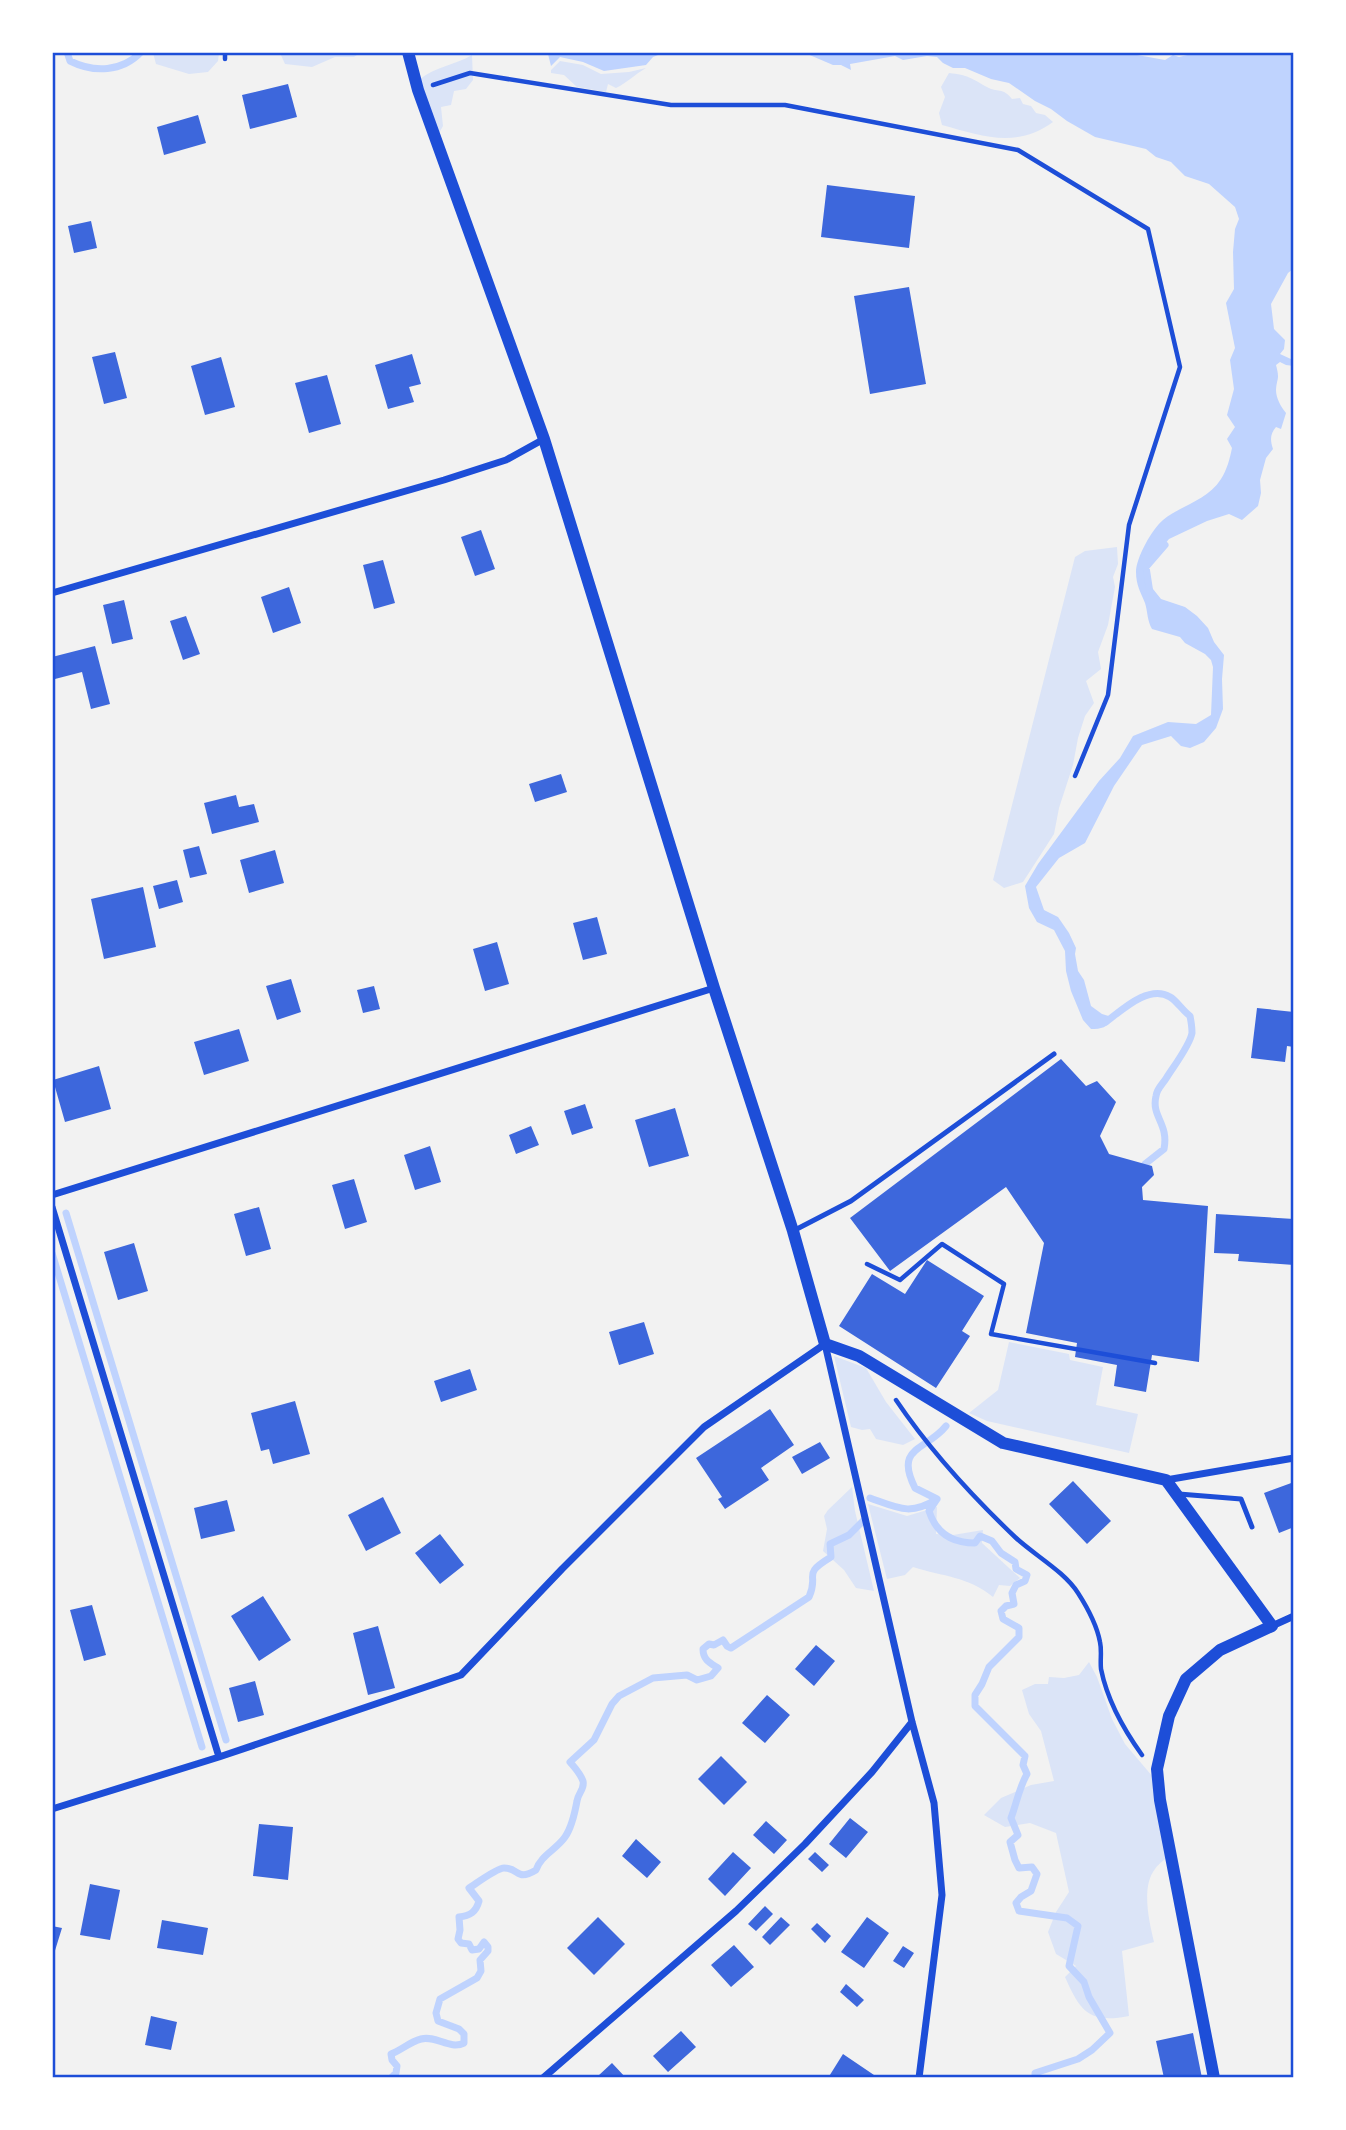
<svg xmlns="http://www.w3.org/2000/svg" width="1346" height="2130" font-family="'DejaVu Sans',sans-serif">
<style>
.green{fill:#dbe4f7}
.water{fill:#bfd3fe}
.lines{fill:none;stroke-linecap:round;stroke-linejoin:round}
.stream{stroke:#bfd3fe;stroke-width:7}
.building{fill:#3d67dc}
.path{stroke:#1d4ed8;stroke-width:4.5}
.service{stroke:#1d4ed8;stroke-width:5}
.minor{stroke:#1d4ed8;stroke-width:7}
.tertiary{stroke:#1d4ed8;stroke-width:12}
.neatline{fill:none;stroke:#1d4ed8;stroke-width:2.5}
</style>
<rect width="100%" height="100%" fill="#f2f2f2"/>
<!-- green -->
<path class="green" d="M153 53V52L219 53 218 61 208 72 189 74 156 64Z
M280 53V52L360 53 354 57H335L312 67 285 64Z
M472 55 473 80 466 89 454 91 451 105 441 107 443 126 438 135 420 79C435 67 455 65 472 55Z
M560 61 583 65 601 74 629 72 646 68C635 74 627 83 616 88L608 84 606 92 577 87 564 75 551 73V70Z
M949 73C968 75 971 78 987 87 997 93 1003 87 1012 99L1020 98 1023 104 1031 106 1036 113 1045 115 1053 122C1016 149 982 136 942 125L939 113 945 97 941 87Z
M1117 547 1118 564 1113 577 1115 587 1108 625 1098 652 1101 669 1086 681 1094 703 1085 716 1078 738 1073 765 1059 808 1054 834 1023 882 1004 888 993 880 1075 557 1085 551Z
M1009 1342 1069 1354 1070 1360 1103 1367 1096 1405 1138 1414 1129 1453 987 1421 969 1413 998 1390Z
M834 1356 866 1368 886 1402 915 1439 903 1445 876 1439 870 1429 862 1430 851 1427Z
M852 1487 855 1511 874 1591 856 1588 844 1570 823 1551 827 1529 824 1516 828 1510Z
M868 1504 907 1516 937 1507 936 1534 953 1535 983 1530 982 1543 1020 1578 1010 1586 999 1585 993 1597C967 1576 944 1577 913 1567L905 1575 887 1579Z
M1089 1662 1097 1677 1112 1719 1125 1744 1164 1790 1172 1853C1167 1858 1159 1863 1155 1869 1141 1887 1149 1921 1154 1942L1122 1951 1129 2016C1089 2024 1080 2011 1065 1977L1076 1966 1056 1954 1048 1932 1056 1912 1069 1892 1056 1833 1030 1823 1005 1827 984 1815 1001 1798 1031 1785 1054 1781 1041 1731 1029 1714 1022 1690 1035 1684H1048L1049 1677 1064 1678 1079 1675Z"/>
<!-- water -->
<path class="water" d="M520 53 663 52V53L653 57 646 65 604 71 583 62 560 57 551 66 548 54Z
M1111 53 1113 55 1126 53 1165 60 1173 55 1179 57 1196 53H1293V269L1288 273 1271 304 1274 329 1285 340 1284 349 1280 354 1293 360 1294 366 1286 365 1280 362 1276 365C1280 380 1277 377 1276 390 1276 398 1281 407 1286 413L1281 429 1276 427C1270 434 1270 440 1273 449L1266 458 1260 480 1261 493 1258 506 1242 520 1229 514 1207 521 1169 539 1146 567 1149 584 1161 599 1185 607 1197 616 1208 628 1214 642 1224 655 1222 679 1223 709 1216 728 1204 742 1190 748 1181 746 1171 736 1142 745 1114 786 1085 843 1059 858 1036 887 1044 910 1058 917 1069 933 1076 948 1075 954 1078 971 1084 980 1091 1006 1102 1014 1112 1017C1108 1028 1101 1029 1091 1029L1083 1020 1071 991 1066 971 1065 951 1054 930 1037 922 1029 908 1025 886 1038 864 1099 781 1120 758 1133 736 1168 722 1196 724 1211 715 1213 667 1211 660 1205 654 1185 643 1180 637 1152 629C1147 620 1148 613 1145 603 1141 593 1136 585 1136 572 1136 558 1152 529 1163 520 1181 505 1207 501 1221 479 1227 470 1230 458 1232 448L1227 439 1235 427 1227 415 1234 389 1230 360 1235 348 1226 303 1234 289 1233 252 1235 229 1239 219 1235 207 1209 184 1185 176 1171 162 1156 157 1146 149 1095 137 1067 121 1051 109 1035 101 1009 83 991 79 965 68H953L943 63 937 57 927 56 903 60 895 56 850 64 851 70 841 65H833L805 53Z"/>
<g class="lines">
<!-- stream -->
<path class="stream" d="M67 52 70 61C94 73 122 72 141 52
M1150 593 1146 567 1165 545
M1106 1022C1122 1010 1149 984 1170 997 1176 1000 1183 1011 1190 1016 1191 1021 1192 1027 1192 1033 1190 1045 1174 1066 1167 1077 1163 1084 1157 1088 1156 1096 1151 1117 1169 1123 1164 1149L1145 1164
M66 1213 226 1740
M52 1253 202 1747
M870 1498C898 1508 910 1516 937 1499L915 1488C894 1446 926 1451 946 1426
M937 1499 929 1511C936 1533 952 1543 975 1543L980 1536 992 1541 1001 1553 1015 1562 1016 1569 1027 1575 1025 1581 1016 1585 1012 1593 1014 1604 1006 1606 1001 1611 1003 1619 1019 1628V1637L989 1667 982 1684 975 1695V1706L1025 1756 1023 1765 1027 1774C1019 1788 1017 1802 1011 1818L1018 1835 1010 1842 1015 1860 1019 1868 1032 1867 1037 1874 1031 1891 1021 1897 1016 1903 1019 1911 1067 1918 1078 1926 1069 1966 1084 1982 1089 1997 1110 2033 1092 2050 1078 2059 1035 2073V2078
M391 2078 396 2073 397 2066 392 2060 391 2054C401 2050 410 2042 421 2039 436 2035 450 2050 464 2043V2034L459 2029 438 2021 436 2013 440 1999 477 1978 481 1971 480 1960 488 1951V1947L484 1942 479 1949 472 1950 469 1944 461 1943 458 1939 460 1930 459 1917C470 1916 476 1912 479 1901L469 1888C477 1883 497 1868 504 1868 520 1868 516 1882 536 1870 541 1855 556 1850 565 1837 572 1827 575 1812 577 1801 578 1793 585 1789 583 1781 580 1773 575 1768 570 1762L594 1740 612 1704 619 1696 653 1678 687 1675 697 1680 711 1676 718 1668C710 1663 703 1660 703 1649L709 1644 714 1645 723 1640 727 1646 731 1648 809 1597C820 1573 800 1576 831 1557L830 1544 849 1535 865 1519"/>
</g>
<!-- building -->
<path class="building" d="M288 84 297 117 250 129 242 95Z
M198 115 206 143 164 155 157 127Z
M827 185 915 196 909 248 821 237Z
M91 221 97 248 74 253 68 226Z
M909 287 926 384 870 394 854 296Z
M115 352 127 398 104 404 92 357Z
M412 354 421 384 409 387 414 402 388 409 375 365Z
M221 357 235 407 205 415 191 366Z
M327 375 341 424 309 433 295 383Z
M481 530 495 569 475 576 461 537Z
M383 560 395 603 374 609 363 565Z
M289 587 301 623 273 633 261 597Z
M124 600 133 639 112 644 103 605Z
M186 616 200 654 183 660 170 621Z
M95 646 110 704 91 709 82 672 55 679 52 657Z
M561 774 567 792 535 802 529 784Z
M236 795 239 807 254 804 259 822 212 834 204 803Z
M199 846 207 874 190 878 183 850Z
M275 850 284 883 249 893 240 860Z
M177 880 183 902 159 909 153 886Z
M143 887 156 947 104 959 91 899Z
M597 917 607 954 583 960 573 923Z
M497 942 509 984 485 991 473 949Z
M291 979 301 1012 277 1020 266 986Z
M374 986 380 1009 363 1013 357 990Z
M1257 1008 1294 1012V1047L1287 1046 1285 1062 1251 1058Z
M239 1029 249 1061 204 1075 194 1042Z
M1061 1059 1086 1086 1097 1081 1116 1102 1100 1136 1109 1154 1152 1166 1154 1175 1142 1187 1143 1200 1208 1206 1199 1362 1152 1355 1146 1392 1114 1386 1117 1365 1075 1357 1077 1343 1026 1333 1044 1243 1006 1187 890 1271 850 1218Z
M99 1066 111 1109 65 1122 53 1080Z
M585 1104 593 1128 572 1135 564 1111Z
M675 1108 689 1156 649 1167 635 1120Z
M531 1126 539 1145 516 1154 509 1135Z
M430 1146 441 1182 415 1190 404 1155Z
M354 1179 367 1222 345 1229 332 1185Z
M259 1207 271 1249 246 1256 234 1214Z
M1216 1214 1294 1219V1265L1238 1261 1239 1254 1214 1253Z
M134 1243 148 1291 118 1300 104 1252Z
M927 1260 984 1296 962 1331 970 1336 936 1388 839 1326 872 1274 905 1294Z
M644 1322 654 1354 619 1365 609 1332Z
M470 1369 477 1390 441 1402 434 1381Z
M295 1401 310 1454 273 1464 269 1449 261 1451 251 1413Z
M770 1409 794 1445 761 1468 769 1480 725 1509 718 1499 722 1497 696 1458Z
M820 1442 830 1458 802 1474 792 1457Z
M1073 1481 1111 1521 1087 1544 1049 1504Z
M1294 1482V1527L1279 1533 1264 1493Z
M383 1497 401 1533 366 1551 348 1515Z
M227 1500 235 1531 201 1539 194 1508Z
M440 1534 464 1565 440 1584 415 1553Z
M263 1596 291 1640 259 1661 231 1616Z
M92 1605 106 1655 84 1661 70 1610Z
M378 1626 395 1688 368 1695 353 1633Z
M816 1645 835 1661 814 1686 795 1669Z
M255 1681 264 1715 238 1722 229 1688Z
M767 1695 790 1715 765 1743 742 1723Z
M721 1756 747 1782 724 1805 698 1779Z
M850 1818 868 1832 846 1858 829 1844Z
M766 1821 787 1840 774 1854 753 1835Z
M259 1824 293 1827 288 1880 253 1876Z
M636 1839 661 1862 647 1878 622 1856Z
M733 1852 751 1868 725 1896 708 1879Z
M815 1852 829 1865 822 1872 808 1859Z
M90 1884 120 1890 110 1940 80 1935Z
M765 1906 773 1914 756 1931 748 1924Z
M598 1917 625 1944 594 1975 567 1948Z
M781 1917 790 1925 770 1945 762 1937Z
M867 1917 889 1933 864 1968 841 1952Z
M162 1920 208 1928 203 1955 157 1948Z
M817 1923 831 1936 825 1943 811 1929Z
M52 1926 62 1928 53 1957H52Z
M734 1945 754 1967 731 1987 711 1965Z
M903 1946 914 1953 904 1968 893 1961Z
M846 1984 864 2000 857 2007 840 1992Z
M151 2016 177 2022 171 2050 145 2045Z
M681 2031 696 2047 668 2072 653 2056Z
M1193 2033 1202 2078H1164L1156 2041Z
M843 2054 874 2075 873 2078H828Z
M612 2063 626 2078 598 2076Z"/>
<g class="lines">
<!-- path -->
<path class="path" d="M225 59V52
M433 85 470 73 671 105H785L1018 150 1148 229 1180 367 1129 525 1108 695 1075 776
M867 1264 900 1280 942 1244 1004 1284 991 1334 1155 1363
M896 1400C929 1449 972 1496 1015 1537 1034 1555 1064 1571 1078 1593 1087 1607 1097 1626 1100 1642 1102 1651 1100 1660 1101 1669 1107 1699 1124 1730 1142 1755"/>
<!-- service -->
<path class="service" d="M793 1231 851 1201 1054 1054
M1179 1494 1241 1499 1252 1527"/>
<!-- minor -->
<path class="minor" d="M52 593 444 480 506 460 544 439
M52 1195 714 988
M52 1207 219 1757
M1166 1480 1294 1458
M1272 1626 1294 1616
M52 1809 219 1757 461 1675 562 1569 704 1427 825 1344 912 1722 934 1803 942 1895 919 2078
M543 2078 736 1911 805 1844 872 1772 912 1722"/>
<!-- tertiary -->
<path class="tertiary" d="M408 52 418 90 544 439 714 988 793 1231 825 1344 859 1356 1003 1443 1166 1480 1272 1626 1220 1650 1186 1679 1169 1716 1157 1769 1160 1800 1214 2078"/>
</g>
<!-- border -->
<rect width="1346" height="2130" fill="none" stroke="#ffffff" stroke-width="108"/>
<rect x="54" y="54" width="1238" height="2022" class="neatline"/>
</svg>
